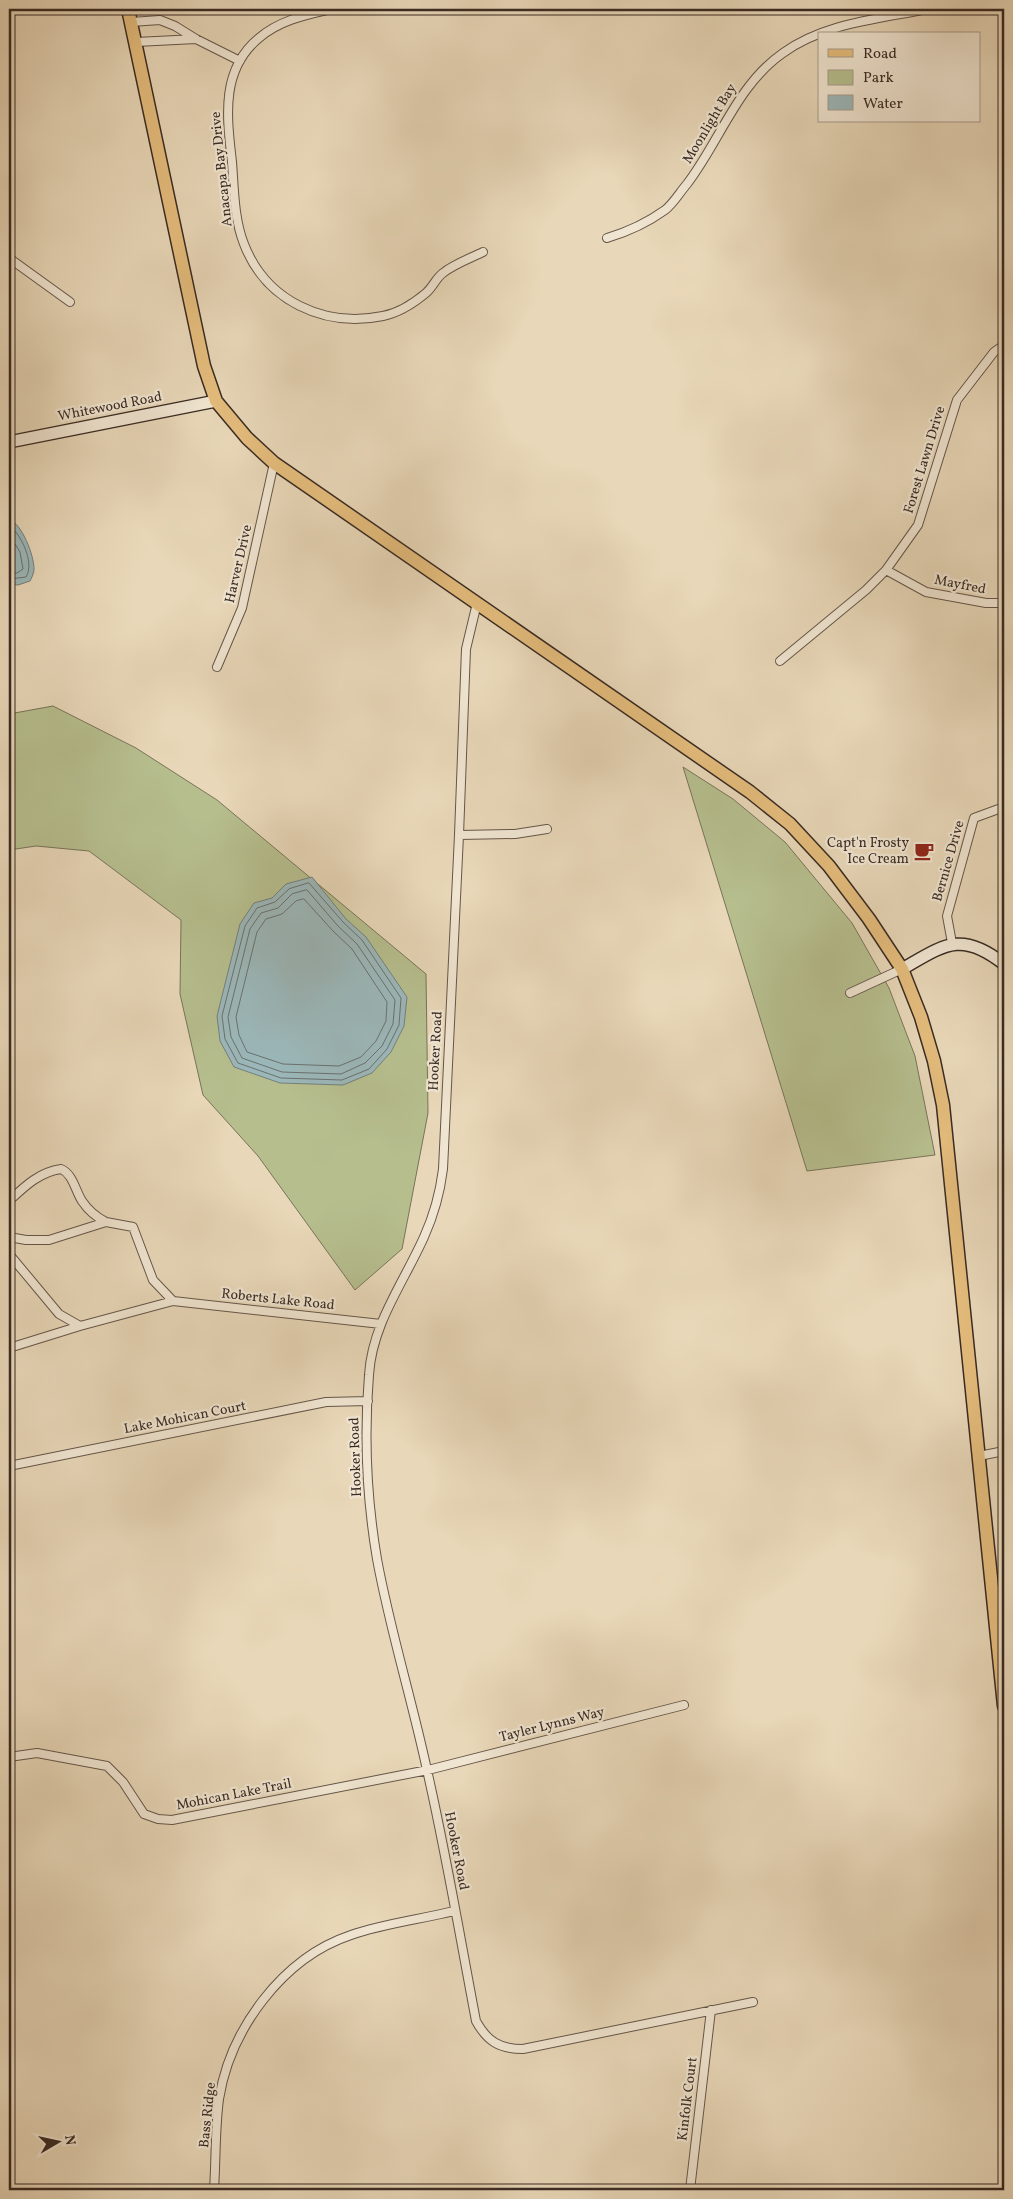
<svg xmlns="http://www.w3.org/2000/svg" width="1013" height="2199" font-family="Vollkorn,serif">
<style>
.green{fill:#b6be8e;stroke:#787459}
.water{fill:#9bb7b9;stroke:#747f7d}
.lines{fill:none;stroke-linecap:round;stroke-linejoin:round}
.shore{stroke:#6a716e;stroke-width:1}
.street-casing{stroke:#655649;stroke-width:10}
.secondary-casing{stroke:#392b24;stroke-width:14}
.primary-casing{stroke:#392b24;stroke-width:15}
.street{stroke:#f0e5d1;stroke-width:8}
.secondary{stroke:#f0e5d1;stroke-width:11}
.primary{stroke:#e4bc7c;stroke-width:12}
.labels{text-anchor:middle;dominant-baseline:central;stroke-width:4.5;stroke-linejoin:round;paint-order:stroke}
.street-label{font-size:14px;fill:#392b24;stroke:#f0e5d1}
.poi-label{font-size:14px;fill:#392b24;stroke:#f0e5d1;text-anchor:end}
</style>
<rect width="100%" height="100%" fill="#e8d7b8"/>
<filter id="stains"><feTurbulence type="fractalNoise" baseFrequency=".004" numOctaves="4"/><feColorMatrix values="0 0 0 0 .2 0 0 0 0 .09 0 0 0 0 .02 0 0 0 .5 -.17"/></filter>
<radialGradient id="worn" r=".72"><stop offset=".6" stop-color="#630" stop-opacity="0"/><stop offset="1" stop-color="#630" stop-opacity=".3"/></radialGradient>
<!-- green -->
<path class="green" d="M53 706 136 748 217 800 426 974 428 1113 402 1249 355 1290 258 1156 203 1095 180 994 181 920 89 851 36 846 9 850V714Z
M683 767 733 799 785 842 852 923 889 988 915 1056 935 1155 807 1171Z"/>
<!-- water -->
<path class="water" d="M9 519C22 524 34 555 34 569 34 573 32 577 30 581L18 585 9 584Z
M312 877 346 919 366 937 407 997 404 1026 391 1052 372 1073 343 1085 280 1083 234 1067 220 1041 217 1016 240 924 254 903 272 898 286 884Z"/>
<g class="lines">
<!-- shore -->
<path class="shore" d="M9 525C21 534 35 563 26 577L9 579
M9 534 20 552 23 569 17 573H9
M309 883 343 922 362 940 401 998 399 1025 387 1049 369 1069 342 1080 281 1078 238 1063 225 1039 222 1016 245 926 257 908 275 902 289 889Z
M307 890 338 926 357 944 395 1000 393 1024 382 1046 365 1063 341 1074 282 1072 242 1058 231 1037 228 1017 250 929 261 913 278 908 292 894Z
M304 899 333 931 352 949 387 1002 386 1021 376 1041 361 1057 339 1066 283 1064 247 1052 239 1035 236 1017 257 932 266 919 282 914 296 901Z"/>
<defs>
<path id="street" d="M332 9C306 15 280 20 259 38 220 70 227 118 232 162 234 188 234 219 244 244 266 301 324 328 383 316 398 313 414 303 426 293 433 287 436 278 443 273 454 264 471 258 483 252
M131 22 160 20 175 26 196 39 240 61
M136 42 196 39
M607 238C627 232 647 223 665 210 673 204 680 192 687 184 720 141 737 85 783 53 824 23 879 19 927 9
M9 258 70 302
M886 570 926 592 986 603H1004
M477 603 466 649 459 835 443 1169C440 1193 434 1215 424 1237 404 1282 372 1324 369 1375 364 1435 367 1500 377 1559 390 1630 412 1700 427 1770 446 1853 460 1937 476 2021 487 2041 499 2049 523 2049L753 2002
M780 661 866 590 886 570 918 525 957 400 994 352 1004 345
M217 667 242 608 274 463
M459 835 515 834 547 829
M952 943 947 916 974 818 1004 807
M850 993 902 969
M9 1201C24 1187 39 1172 61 1169 73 1174 75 1190 82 1201 88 1210 96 1217 106 1222
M9 1237 26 1240H49L106 1222 133 1227 153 1280 173 1301
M9 1254 59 1314 80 1326 173 1301 381 1324
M9 1348 80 1326
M979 1456 1004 1451
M9 1466 326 1402 368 1401
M9 1757 37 1753 107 1766 123 1782 144 1814 158 1819 172 1820 428 1770 684 1705
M9 2184 13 2190
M214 2190C216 2160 215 2129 219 2099 230 2030 282 1958 351 1935 381 1924 422 1919 454 1911
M690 2190 711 2010"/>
<path id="secondary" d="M9 442 216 401
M902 969C944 945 961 930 1004 964"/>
<path id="primary" d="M128 9 204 366 216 401 247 438 274 463 750 792 790 824 829 866 869 919 902 969 921 1017 934 1061 943 1105 1004 1706"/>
</defs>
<!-- street casing -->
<use href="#street" class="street-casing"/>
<!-- secondary casing -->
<use href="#secondary" class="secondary-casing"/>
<!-- primary casing -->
<use href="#primary" class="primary-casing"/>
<!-- street -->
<use href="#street" class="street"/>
<!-- secondary -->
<use href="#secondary" class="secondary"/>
<!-- primary -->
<use href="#primary" class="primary"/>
</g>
<!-- icons -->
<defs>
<symbol id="cafe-bare" viewBox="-9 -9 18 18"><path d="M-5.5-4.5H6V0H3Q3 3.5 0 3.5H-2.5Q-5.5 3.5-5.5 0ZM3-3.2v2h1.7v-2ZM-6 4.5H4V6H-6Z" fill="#8f2418" stroke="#f0e5d1" stroke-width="2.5" paint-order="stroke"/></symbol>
</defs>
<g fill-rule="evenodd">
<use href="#cafe-bare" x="910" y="837" width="28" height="28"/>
</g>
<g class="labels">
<!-- street labels -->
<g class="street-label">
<text transform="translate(710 124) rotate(-59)">Moonlight Bay</text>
<text transform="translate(222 169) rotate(-96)">Anacapa Bay Drive</text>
<text transform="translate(110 407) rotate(-11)">Whitewood Road</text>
<text transform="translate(925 460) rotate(-73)">Forest Lawn Drive</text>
<text transform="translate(239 564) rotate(-77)">Harver Drive</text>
<text transform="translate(960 585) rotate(11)">Mayfred</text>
<text transform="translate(949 861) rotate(-74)">Bernice Drive</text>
<text transform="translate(436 1051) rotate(-87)">Hooker Road</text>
<text transform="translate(278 1300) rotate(6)">Roberts Lake Road</text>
<text transform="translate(185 1418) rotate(-11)">Lake Mohican Court</text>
<text transform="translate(356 1457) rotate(-92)">Hooker Road</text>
<text transform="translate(552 1725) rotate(-14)">Tayler Lynns Way</text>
<text transform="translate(234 1795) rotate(-11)">Mohican Lake Trail</text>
<text transform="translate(456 1851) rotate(79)">Hooker Road</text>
<text transform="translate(688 2099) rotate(-83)">Kinfolk Court</text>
<text transform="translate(208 2115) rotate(-84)">Bass Ridge</text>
</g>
<!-- poi labels -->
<g class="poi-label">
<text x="909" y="843">Capt'n Frosty<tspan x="909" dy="16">Ice Cream</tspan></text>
</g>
</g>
<!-- margin -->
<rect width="1013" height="2199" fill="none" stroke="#e8d7b8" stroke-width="30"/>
<rect x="10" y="10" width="993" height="2179" fill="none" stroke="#392b24" stroke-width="2.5"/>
<rect x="15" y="15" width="983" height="2169" fill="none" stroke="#392b24"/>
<!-- legend -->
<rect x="818" y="32" width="162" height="90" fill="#f0e5d1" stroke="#a79b8c"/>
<rect x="828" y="49" width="25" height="8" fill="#e4bc7c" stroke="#a79b8c"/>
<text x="863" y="58" font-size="15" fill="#392b24">Road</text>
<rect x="828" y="70" width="25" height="15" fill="#b6be8e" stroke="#a79b8c"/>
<text x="863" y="82" font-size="15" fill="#392b24">Park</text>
<rect x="828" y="95" width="25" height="15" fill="#9bb7b9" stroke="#a79b8c"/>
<text x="863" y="108" font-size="15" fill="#392b24">Water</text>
<!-- north arrow -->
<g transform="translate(58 2142) rotate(81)" stroke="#f0e5d1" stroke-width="4" paint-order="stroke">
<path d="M0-4L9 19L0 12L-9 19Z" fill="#392b24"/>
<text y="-8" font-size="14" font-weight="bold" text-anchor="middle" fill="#392b24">N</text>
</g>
<rect width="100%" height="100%" filter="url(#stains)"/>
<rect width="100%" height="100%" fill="url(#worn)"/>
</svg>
